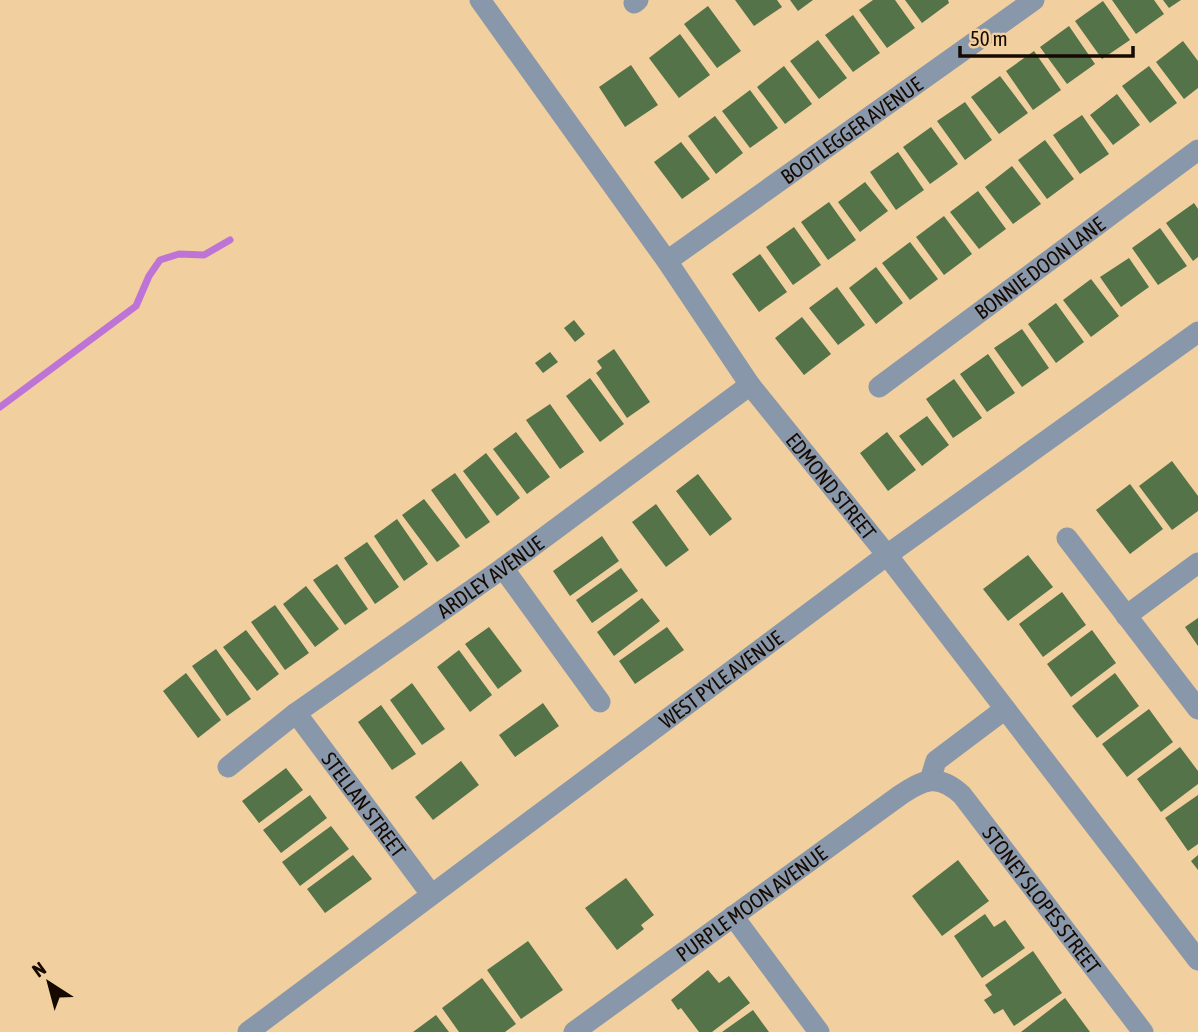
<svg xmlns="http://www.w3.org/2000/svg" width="1198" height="1032" font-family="'Asap Condensed',sans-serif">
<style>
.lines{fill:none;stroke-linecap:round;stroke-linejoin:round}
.stream{stroke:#bd74d6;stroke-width:7}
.building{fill:#547348}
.minor{stroke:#8997aa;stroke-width:21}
.labels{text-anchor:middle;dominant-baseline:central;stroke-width:7;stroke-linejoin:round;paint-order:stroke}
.street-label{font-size:21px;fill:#160a00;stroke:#f1cf9e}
</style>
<rect width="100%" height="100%" fill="#f1cf9e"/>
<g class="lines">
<!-- stream -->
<path class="stream" d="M0 407 136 306 149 276 160 260 179 254 204 255 230 240"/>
</g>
<!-- building -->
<path class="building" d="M735 0H777L782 7 754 26Z
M790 0H813L798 11Z
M873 0H895L915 28 887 48 859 10Z
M905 0H948L949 3 922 23Z
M1112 0H1154L1164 14 1136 34Z
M1163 0H1181L1169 8Z
M1103 1 1130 40 1102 59 1075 21Z
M708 6 741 51 717 68 684 24Z
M853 15 880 53 853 72 825 35Z
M1069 26 1095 64 1067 84 1040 47Z
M680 34 710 75 679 98 649 58Z
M818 40 847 78 819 99 790 61Z
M1183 41 1198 61V88L1184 99 1156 62Z
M1034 51 1061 90 1033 110 1006 71Z
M631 65 658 105 625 127 599 87Z
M784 66 812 104 785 124 757 87Z
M1149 66 1177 103 1150 123 1122 86Z
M1000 76 1028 113 999 134 971 97Z
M750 90 778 128 750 148 722 111Z
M1117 94 1140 125 1113 145 1090 115Z
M965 102 992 140 965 160 937 121Z
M1082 115 1109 154 1080 174 1053 135Z
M715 116 743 153 716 174 688 136Z
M931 127 958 164 930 184 903 147Z
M1045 140 1074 179 1047 199 1018 160Z
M681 142 710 179 682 199 654 162Z
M898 152 924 190 896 210 870 172Z
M1012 166 1041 204 1013 224 985 187Z
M865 182 888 211 860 232 838 202Z
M978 191 1006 229 979 249 950 212Z
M829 202 856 240 828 260 801 222Z
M1194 203 1198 209V257L1193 261 1166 223Z
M944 216 972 254 944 275 916 237Z
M794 227 821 265 793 285 766 247Z
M1160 228 1187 266 1158 285 1132 248Z
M910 242 938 279 910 300 882 263Z
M760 254 787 292 759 312 732 274Z
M1129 258 1149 287 1121 307 1100 277Z
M876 267 903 303 876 324 849 288Z
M1091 279 1119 316 1091 337 1063 300Z
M837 287 865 325 838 345 809 308Z
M1056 303 1084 342 1056 363 1028 324Z
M802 317 831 354 804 375 775 338Z
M574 320 585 334 575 342 564 328Z
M1022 329 1049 368 1022 387 994 348Z
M614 349 650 402 627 418 596 373 602 368 597 361Z
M550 352 558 362 543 373 535 363Z
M988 354 1015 393 987 412 960 374Z
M590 378 624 424 600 442 566 396Z
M954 379 982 418 953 438 926 399Z
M550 404 584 452 560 469 526 420Z
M927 416 949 445 922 466 899 436Z
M516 432 550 477 527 494 493 449Z
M887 432 916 470 888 491 860 453Z
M486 453 520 498 497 516 463 471Z
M1172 461 1198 496V511L1172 530 1139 486Z
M455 473 490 522 466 539 431 490Z
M698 474 732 519 710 536 676 491Z
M1130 484 1163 529 1130 554 1096 510Z
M424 499 460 546 437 562 402 515Z
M656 504 689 550 666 567 632 522Z
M397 519 428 564 404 581 374 536Z
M602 536 619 561 570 596 553 571Z
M367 542 399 587 375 604 344 558Z
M1028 555 1053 587 1008 621 983 589Z
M337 564 368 609 345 625 313 580Z
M621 568 638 591 592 623 576 600Z
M306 586 339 629 315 647 283 604Z
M1062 592 1086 625 1043 657 1019 624Z
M642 598 660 621 614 656 597 632Z
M275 605 309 653 285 670 251 622Z
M1198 618V646L1185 627Z
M489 627 522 671 498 689 465 644Z
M667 627 684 650 635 684 619 661Z
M246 630 279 674 257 691 223 647Z
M1092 630 1116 663 1071 697 1047 664Z
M216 649 251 699 227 716 192 666Z
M459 650 492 695 470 712 437 667Z
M186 673 221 720 198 738 163 691Z
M1115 673 1139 706 1097 738 1072 706Z
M412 683 445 729 422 745 390 700Z
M543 703 559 726 515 757 499 735Z
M381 705 416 754 392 770 358 722Z
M1149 709 1173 742 1127 777 1102 744Z
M1180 747 1198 771V784L1161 812 1137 779Z
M461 761 479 785 433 820 415 797Z
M286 768 303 790 259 823 242 801Z
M310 795 327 818 281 853 263 830Z
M1198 795V844L1188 851 1165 818Z
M331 826 349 849 300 886 282 862Z
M353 855 372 879 325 913 307 889Z
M1198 855V870L1191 861Z
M958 860 989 901 942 936 912 896Z
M626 878 654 915 641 925 644 929 617 950 585 908Z
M985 914 994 927 1005 920 1025 948 982 978 954 936Z
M528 941 563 990 521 1019 487 970Z
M1033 951 1062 993 1014 1026 1003 1009 994 1014 984 1000 992 995 985 985Z
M708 970 719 983 729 976 750 1003 712 1032H699L681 1008 678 1010 671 1000Z
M482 978 516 1024 505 1032H459L442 1008Z
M1065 998 1090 1032H1021Z
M753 1010 769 1032H722Z
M436 1015 449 1032H413Z"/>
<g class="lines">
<!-- minor -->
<g class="minor">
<path id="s1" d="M480 0 667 261 750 385 887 555 1198 960"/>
<path d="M634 3 638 0"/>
<path id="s2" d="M667 261 1034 0"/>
<path id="s3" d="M879 387 1198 150"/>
<path d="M1067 538 1198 709"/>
<path d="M503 568 600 702"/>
<path d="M1126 616 1198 563"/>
<path id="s4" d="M296 713 431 894"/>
<path id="s5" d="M228 767 296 713 503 568 750 385"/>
<path d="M930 780 936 761 1005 709"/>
<path d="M733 916 819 1032"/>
<path id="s6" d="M248 1032 887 555 1198 332"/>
<path id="s7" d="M574 1032 899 796C924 779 938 773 962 795L1143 1032"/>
</g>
</g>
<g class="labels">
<!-- street labels -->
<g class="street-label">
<text stroke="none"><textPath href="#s2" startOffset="226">BOOTLEGGER AVENUE</textPath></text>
<text stroke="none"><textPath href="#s3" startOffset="200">BONNIE DOON LANE</textPath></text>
<text stroke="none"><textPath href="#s1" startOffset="600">EDMOND STREET</textPath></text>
<text stroke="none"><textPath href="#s5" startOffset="324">ARDLEY AVENUE</textPath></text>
<text stroke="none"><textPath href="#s6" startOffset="590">WEST PYLE AVENUE</textPath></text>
<text stroke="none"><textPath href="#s4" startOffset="114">STELLAN STREET</textPath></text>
<text stroke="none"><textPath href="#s7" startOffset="604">STONEY SLOPES STREET</textPath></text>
<text stroke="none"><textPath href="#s7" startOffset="219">PURPLE MOON AVENUE</textPath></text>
</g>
</g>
<!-- north arrow -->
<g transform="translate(49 983) rotate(324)" stroke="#f1cf9e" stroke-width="5" paint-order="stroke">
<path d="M0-5L12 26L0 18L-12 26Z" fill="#160a00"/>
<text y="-10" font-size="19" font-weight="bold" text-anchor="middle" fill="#160a00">N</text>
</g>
<!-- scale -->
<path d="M960 46v10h173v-10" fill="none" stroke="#160a00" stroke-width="3.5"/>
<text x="970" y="46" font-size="21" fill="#160a00" stroke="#f1cf9e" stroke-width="5" paint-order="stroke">50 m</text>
</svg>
